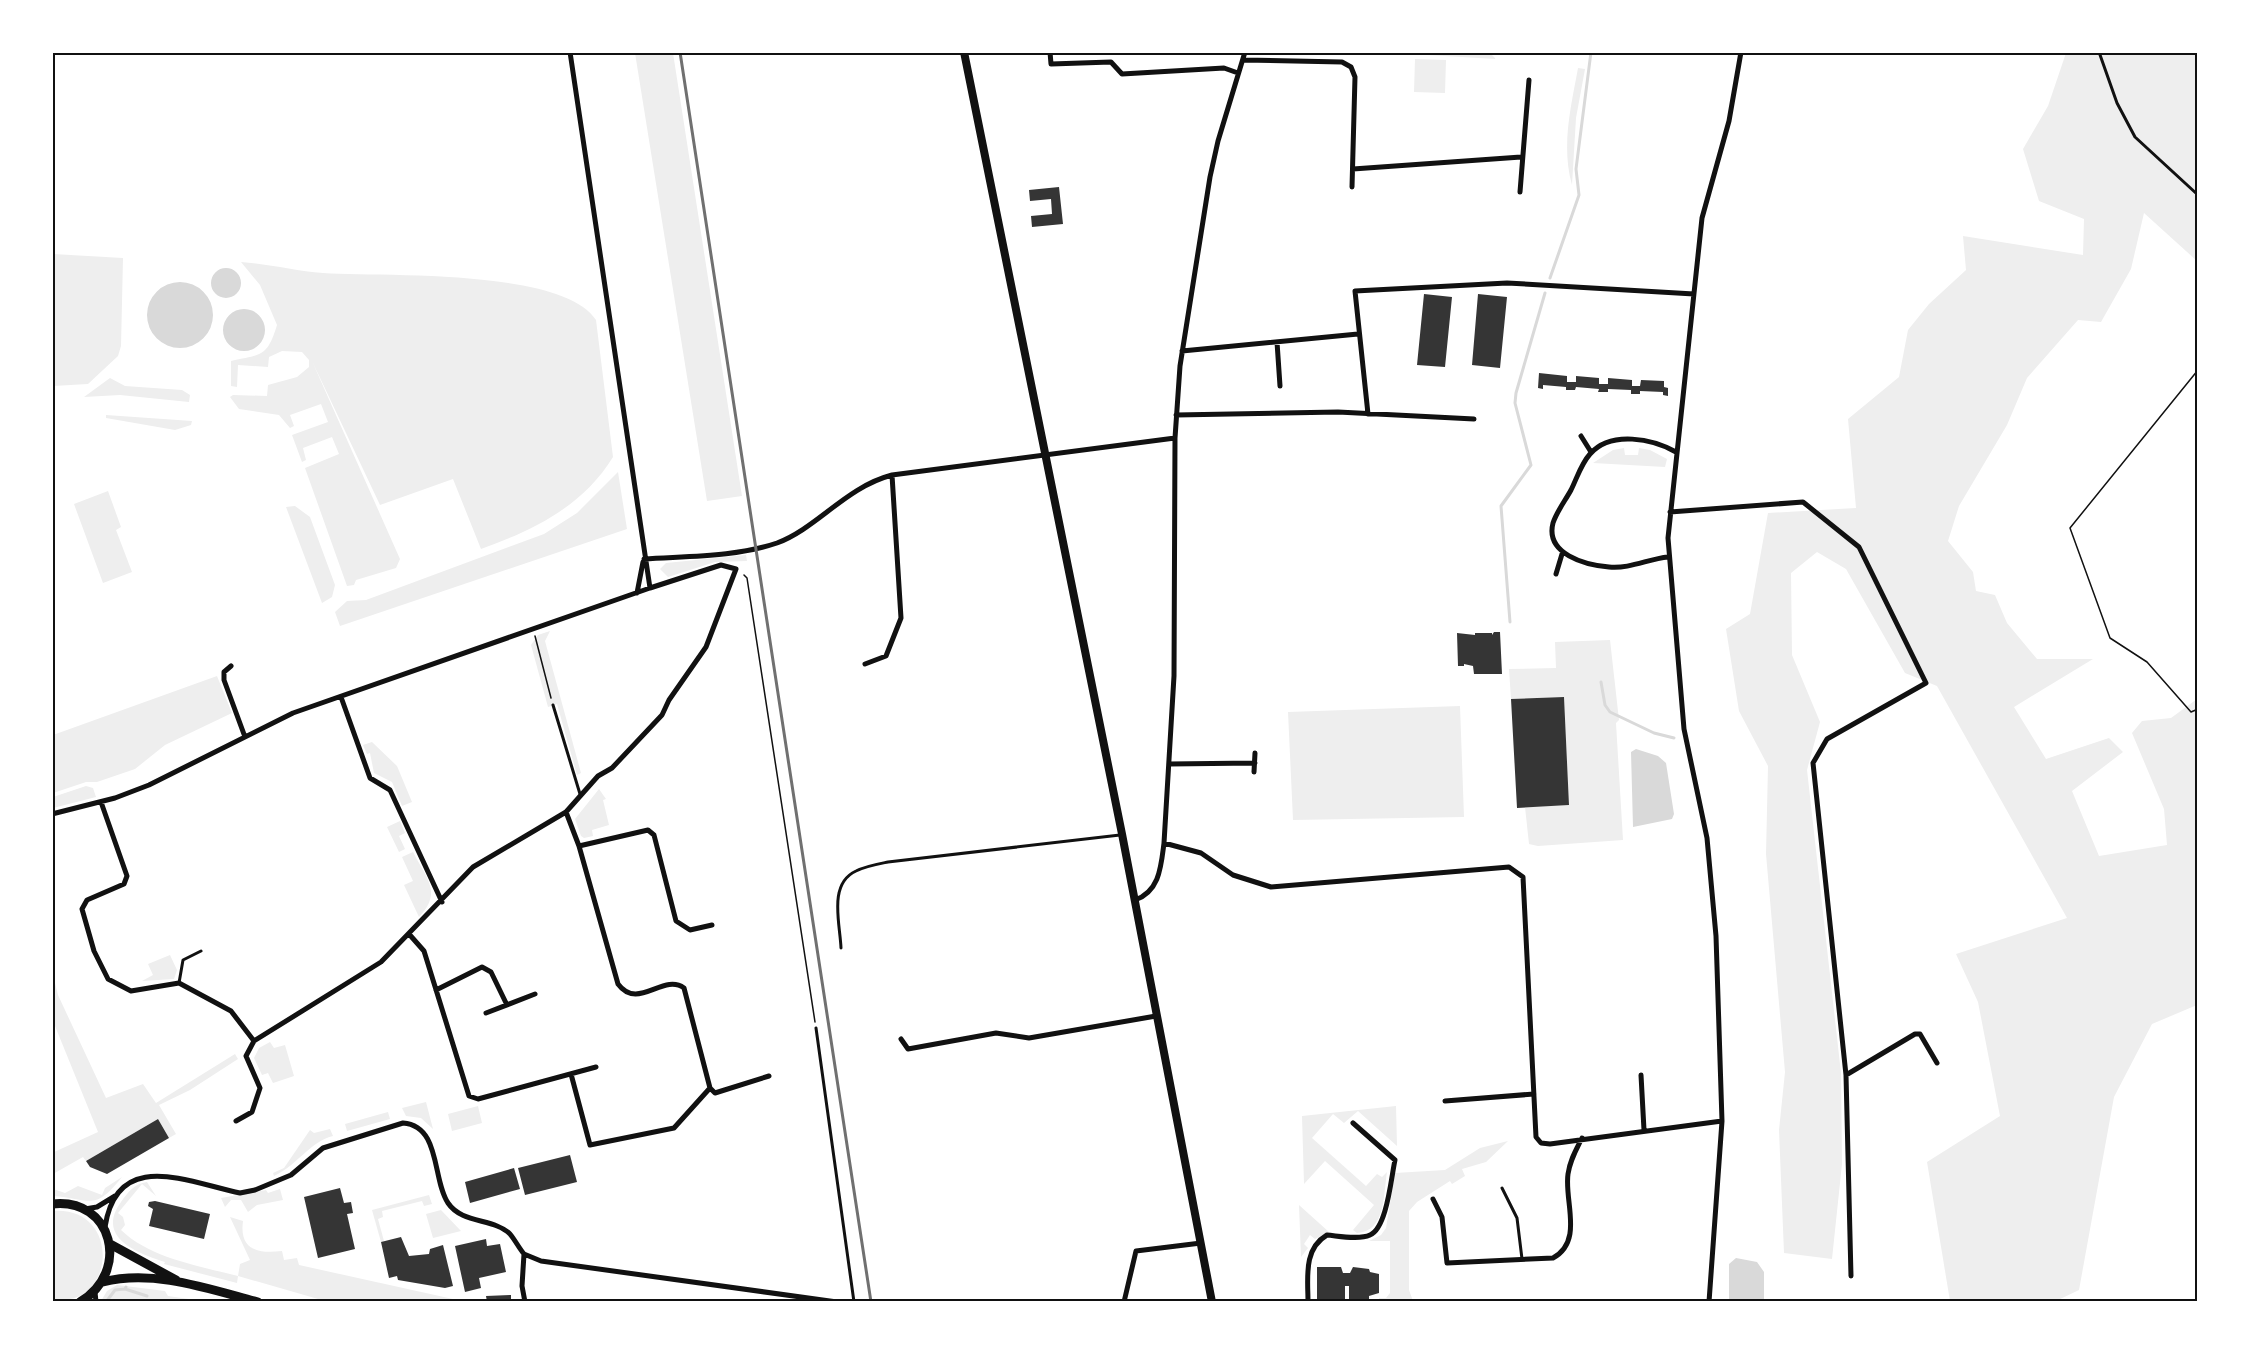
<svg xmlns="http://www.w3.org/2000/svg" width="2250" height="1354" font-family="'Space Grotesk',sans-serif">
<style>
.green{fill:#eee}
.water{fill:#d9d9d9}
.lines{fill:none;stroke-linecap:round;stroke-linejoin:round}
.stream{stroke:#d9d9d9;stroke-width:3}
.building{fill:#353535}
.path{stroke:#111;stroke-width:1.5}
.service{stroke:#111;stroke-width:3}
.minor{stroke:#111;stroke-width:5}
.secondary{stroke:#111;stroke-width:8}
.primary{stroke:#111;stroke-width:9}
.rail{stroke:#707070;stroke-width:3}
.neatline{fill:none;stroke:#111;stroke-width:2}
</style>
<rect width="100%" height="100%" fill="#fff"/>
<!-- green -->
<path class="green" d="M635 53H673L742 496 707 501Z
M1471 53H1490L1496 59 1393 53Z
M2066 53H2197V261L2144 213 2131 269 2101 322 2078 320 2027 378 2007 425 1959 506 1948 541 1973 572 1976 591 1995 595 2007 623 2037 659H2093L2014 707 2046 759 2109 738 2123 752 2072 791 2099 856 2167 845 2164 809 2132 733 2142 721 2171 718 2197 699V1005L2152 1024 2114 1097 2079 1290 2056 1301H1950L1927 1162 2000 1116 1978 1002 1956 954 2067 918 1937 686 1905 673 1846 569 1817 552 1791 573 1792 655 1820 722 1807 770 1841 1073 1842 1164 1832 1259 1784 1253 1779 1130 1785 1072 1766 854 1768 766 1739 711 1726 629 1750 614 1768 513 1856 508 1848 419 1899 377 1908 330 1929 304 1966 270 1963 236 2083 255 2084 219 2039 201 2023 149 2048 106Z
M1415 59 1446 60 1445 93 1414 92Z
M1578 68 1585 69 1576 118 1572 185C1561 146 1571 107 1578 68Z
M53 254 123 258 121 346 118 356 88 384 53 386Z
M241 262C269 264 296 271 323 273 383 277 563 268 596 320L613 457C583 506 534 530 481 549L453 479 380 505 312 361 400 559 396 568 356 580 354 585 347 586 305 468 339 454 332 437 303 448 306 460 302 462 292 435 328 422 321 404 290 415 294 426 290 428 279 415 239 409 230 397 233 395 267 396 268 385 297 377 309 367V360L302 352 282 351 269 357 268 367 238 365 237 387 231 386V361C261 354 267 358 277 325L260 285Z
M110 378 125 386 182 390 190 395 189 402 120 395 84 397Z
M106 415 192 421 191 425 175 430 106 418Z
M1624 448 1625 455H1638L1639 448 1650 450 1667 459 1665 467 1593 463 1613 450Z
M618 472 627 529 340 626 335 612 347 601 366 600 544 534 577 513Z
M108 491 121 527 116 530 132 572 103 583 74 504Z
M295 506 310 517 335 585 332 597 322 603 286 507Z
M746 555 747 561 715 562 668 577 660 569 666 563Z
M550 631 545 641 581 773 577 775 557 704 548 707 531 645 538 635Z
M1610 640 1619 720 1616 723 1623 840 1538 846 1529 844 1525 807 1569 805 1564 697 1511 699 1509 669 1556 668 1555 642Z
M217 676 232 713 165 745 135 769 97 782H86L53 793V735Z
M1460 706 1464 817 1293 820 1288 712Z
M372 742 397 766 412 802 402 806 392 782 374 773 370 753 367 754 363 745Z
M86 786 93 788 96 797 53 808V797Z
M599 789 606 799 603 800 609 825 592 830 593 836 584 838 581 836 575 819Z
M400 821 405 833 399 836 405 849 399 852 387 827Z
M413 852C426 878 443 892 419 917L404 885 413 881 402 857Z
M170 955 177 970 174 979 142 981 153 975 148 964Z
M53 975 58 995 106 1098 143 1084 156 1103 235 1054 238 1059 190 1090 159 1105 176 1134 169 1138 158 1119 86 1161 83 1157 53 1174 52 1153 98 1132 53 1021Z
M270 1042 274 1048 285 1045 294 1076 273 1083 268 1073 262 1075 254 1058 259 1048Z
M426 1102 433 1129 421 1118 406 1116 402 1108Z
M478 1106 482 1123 452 1131 448 1114Z
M1396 1106 1397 1146 1358 1111 1344 1123 1333 1114 1312 1138 1366 1186 1377 1174 1382 1177 1387 1172C1383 1196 1386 1231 1357 1233L1353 1230 1374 1205 1325 1161 1304 1184 1302 1116Z
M388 1112 390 1119 347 1131 345 1124Z
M330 1129 333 1136C309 1142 298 1165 274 1176L273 1173 284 1168 310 1130 314 1133Z
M1508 1141 1486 1162 1462 1169 1465 1176 1452 1184 1450 1181 1417 1202 1409 1211V1290L1413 1301H1379V1298H1386L1390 1293V1241H1369L1381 1235 1386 1228 1395 1173 1445 1170 1480 1148Z
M122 1177C94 1212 92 1199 53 1196V1189L65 1193 78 1186 102 1195 105 1188Z
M147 1182 156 1196 142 1184 118 1213 123 1217 125 1225 121 1230C150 1258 199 1266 238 1276L240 1264 250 1260 230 1217 243 1221C239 1250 258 1254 282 1251L284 1260 297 1258 299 1265 462 1301H325L238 1276 237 1283 164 1264 165 1262C138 1253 95 1238 121 1202 128 1192 134 1184 147 1182Z
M280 1189 283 1200 257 1205 248 1212 241 1200H231L225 1207 221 1198 266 1190 268 1193Z
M429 1195 432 1204 424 1206 422 1201 382 1211 383 1217 378 1219 384 1241 381 1242 372 1210Z
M1299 1205 1329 1232 1315 1239 1310 1235 1304 1244 1308 1248 1301 1257Z
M441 1210 461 1231 433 1238 426 1214Z
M52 1211C123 1205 116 1310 53 1299Z
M117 1285 165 1291 168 1296 203 1301H101L107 1291Z"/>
<!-- water -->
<path class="water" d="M211 283a15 15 0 1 1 30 0a15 15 0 1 1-30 0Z
M147 315a33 33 0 1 1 66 0a33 33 0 1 1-66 0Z
M223 330a21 21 0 1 1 42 0a21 21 0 1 1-42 0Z
M1636 749 1658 756 1666 763 1674 814 1672 819 1633 827 1631 752Z
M1736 1258 1757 1262 1764 1272V1301H1729V1264Z"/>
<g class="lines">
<!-- stream -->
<path class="stream" d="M1550 278 1579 195 1576 169 1591 52
M1510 622 1501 506 1531 465 1515 403 1516 393 1545 293
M1601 682 1605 705 1610 712 1654 733 1674 738
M126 1287 125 1289 147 1296
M106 1302 115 1290 125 1289"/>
</g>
<!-- building -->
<path class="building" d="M1059 187 1063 224 1032 227 1031 216 1052 214 1051 199 1030 201 1029 190Z
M1424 294 1452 297 1445 367 1417 365Z
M1478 294 1507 297 1500 368 1472 365Z
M1539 373 1567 376V382H1576V376L1599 378V384H1608V378L1632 380V386H1640L1641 380 1664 381V387L1668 388V396L1663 395V392L1640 391V394H1631V390L1608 389V392H1598L1599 389 1576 387 1575 390H1566V387L1543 385V389L1538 388Z
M1494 632H1500L1502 674H1474L1473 666 1464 664V666H1458L1457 633 1475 635V633H1492V635Z
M1564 697 1569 805 1517 808 1511 699Z
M158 1119 169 1138 107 1174 90 1167 86 1161Z
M570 1155 577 1182 525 1195 518 1168Z
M514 1168 520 1189 470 1203 465 1182Z
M340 1188 344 1203 351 1202 353 1213 347 1214 355 1249 318 1258 304 1197Z
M155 1201 210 1214 204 1239 149 1226 153 1209 148 1206 149 1202Z
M401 1237 409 1256 429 1254 430 1249 443 1245 453 1286 445 1288 398 1280 397 1276 389 1278 381 1242Z
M486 1239 487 1246 500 1244 506 1272 479 1278 481 1288 465 1292 455 1246Z
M1317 1267H1341L1343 1273H1350L1353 1267 1369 1269 1370 1272 1379 1274V1293L1369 1296V1299L1353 1300 1349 1299V1286H1345V1299L1317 1300Z
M511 1295V1302H487L486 1296Z"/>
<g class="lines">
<!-- path -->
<path class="path" d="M2198 370 2070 528 2110 638 2147 662 2191 712 2198 709
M744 575 747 578 815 1022
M535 636 551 698"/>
<!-- service -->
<path class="service" d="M2099 52 2117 103 2135 137 2198 195
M553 705 580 794
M841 948C840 923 828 884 856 871 866 866 878 864 888 862L1120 835
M179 983 183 960 201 951
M816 1028 854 1302
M1502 1188 1517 1218 1522 1259"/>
<!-- minor -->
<path class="minor" d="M570 52 650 588
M1050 52 1051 64 1111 62 1122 74 1224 68 1238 73
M1243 60 1342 62 1351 67 1355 77 1352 187
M1353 169 1521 157
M1520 192 1529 80
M1277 342 1280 386
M1182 351 1358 334
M1368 414 1355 291 1507 283 1694 294
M1176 415 1338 412 1474 419
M1581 436 1591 452
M1670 512 1803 502 1859 547 1926 683 1827 739 1813 763 1846 1075 1915 1034H1920L1937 1063
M1668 557C1648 559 1630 569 1609 567 1585 565 1545 554 1553 523 1557 511 1565 501 1571 490 1577 478 1581 464 1590 454 1611 430 1653 439 1676 452
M644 559C687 556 736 557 777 543 817 528 846 487 892 475L1175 438
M1556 574 1562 554
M637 593 643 562
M865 664 886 656 901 618 892 475
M231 666 224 672V680L245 737
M341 697 370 778 390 790 442 902
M1169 764 1255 763
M1254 772 1255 753
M101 802 127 876 124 884 87 900 82 909 94 951 108 979 131 991 179 983 231 1011 254 1041
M566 812 579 846 618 984C638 1011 663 973 684 988L710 1088 715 1093 769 1076
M52 814 115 798 149 785 293 713 650 588 721 565 736 569 706 647 669 700 662 715 612 768 598 776 566 812 473 867 381 962 254 1041
M1164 843 1201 853 1233 875 1271 887 1509 867 1523 877 1536 1137 1541 1143 1550 1144 1722 1121
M579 846 648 830 654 835 676 921 690 930 712 925
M1135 900C1160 891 1161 866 1164 843L1174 676 1175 438 1180 366 1210 177 1218 141 1245 52
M409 934 424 951 469 1096 478 1099 596 1067
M436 990 482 967 491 972 507 1005
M486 1013 535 994
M901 1039 908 1049 996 1033 1029 1038 1156 1016
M571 1074 590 1145 674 1128 710 1088
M1641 1075 1644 1130
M1846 1075 1851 1276
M1445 1101 1534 1094
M236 1121 252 1112 260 1088 246 1056 254 1041
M1433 1199 1442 1217 1447 1263 1553 1258C1584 1241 1564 1201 1568 1174 1570 1160 1576 1150 1582 1138
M85 1209 97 1207 115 1196
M105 1227C117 1148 187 1182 240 1193L255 1190 291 1175 323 1148 403 1123C441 1126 432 1179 448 1203 462 1224 494 1218 510 1234 515 1240 519 1248 524 1254
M524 1254 541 1261 837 1302
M524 1254 522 1286 525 1302
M95 1292 96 1302
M1124 1302 1136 1251 1201 1243
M1308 1302C1308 1278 1303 1249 1327 1235 1339 1236 1359 1240 1370 1235 1387 1228 1391 1178 1395 1160L1353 1123
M1709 1302 1722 1121 1716 936 1707 838 1684 729 1668 538 1702 218 1729 121 1741 52"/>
<!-- secondary -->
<path class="secondary" d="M964 52 1122 834 1212 1302"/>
<!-- primary -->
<path class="primary" d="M52 1204C113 1197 131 1272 80 1302
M110 1244 176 1280
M103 1282C153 1269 209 1289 258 1302"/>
<!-- rail -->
<path class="rail" d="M680 52 871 1302"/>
</g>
<!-- border -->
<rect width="2250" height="1354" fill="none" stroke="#ffffff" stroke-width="108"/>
<rect x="54" y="54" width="2142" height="1246" class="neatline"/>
</svg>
